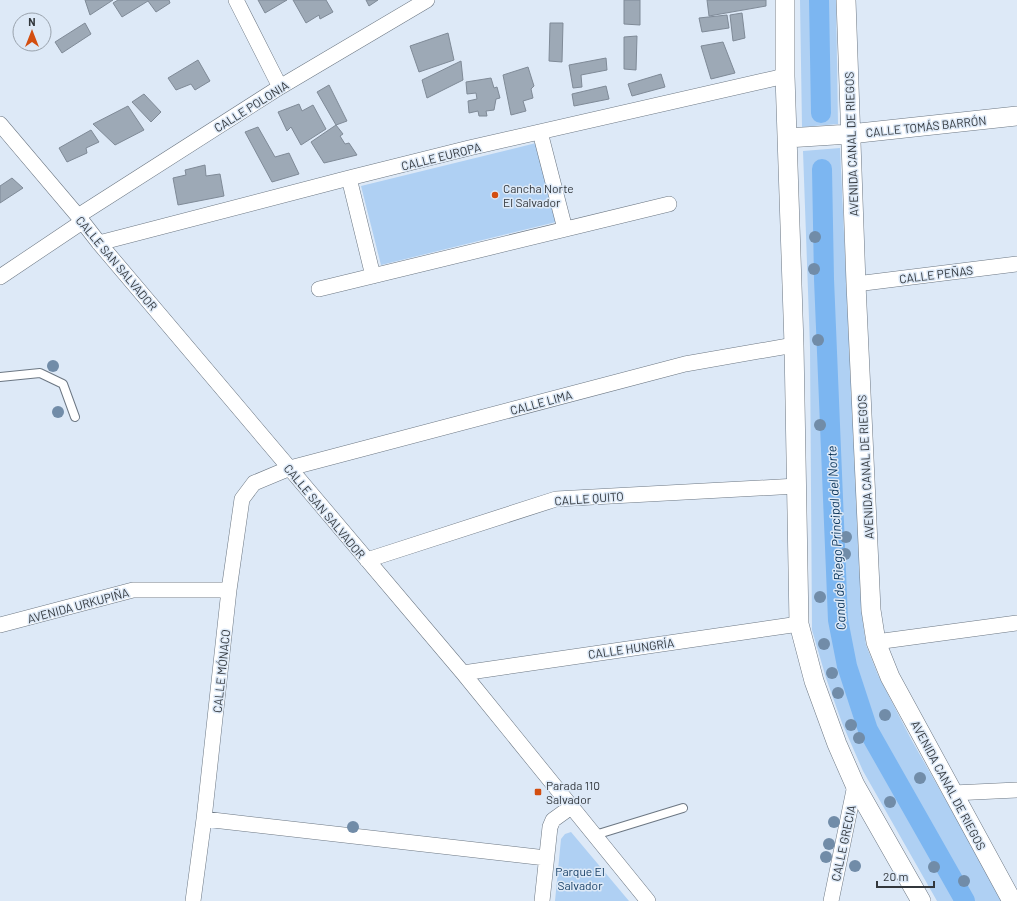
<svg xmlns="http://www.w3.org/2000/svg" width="1017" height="901" font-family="Barlow,sans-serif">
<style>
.green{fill:#afd0f3}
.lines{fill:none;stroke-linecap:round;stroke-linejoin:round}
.canal{stroke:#7cb6f1;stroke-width:20}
.building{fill:#9da9b6;stroke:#7f8a97}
.service-casing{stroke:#6c7783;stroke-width:10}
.minor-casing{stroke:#6c7783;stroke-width:16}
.tertiary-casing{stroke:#6c7783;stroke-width:20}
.service{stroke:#fff;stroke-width:8}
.minor{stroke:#fff;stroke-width:15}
.tertiary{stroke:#fff;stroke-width:19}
.tree{fill:#718ca8}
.poi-dot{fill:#d34e10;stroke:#dde9f7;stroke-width:1.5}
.labels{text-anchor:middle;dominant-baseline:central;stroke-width:3;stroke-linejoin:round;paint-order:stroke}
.street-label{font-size:12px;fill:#32373c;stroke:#dde9f7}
.poi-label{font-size:12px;fill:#32373c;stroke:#dde9f7;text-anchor:start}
.park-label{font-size:12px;fill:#184067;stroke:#dde9f7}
.water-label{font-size:13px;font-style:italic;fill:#0a345a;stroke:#dde9f7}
</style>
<rect width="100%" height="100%" fill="#dde9f7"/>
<!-- green -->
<path class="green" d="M800 0H836L838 124 802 127Z
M536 143 556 222 381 265 361 186Z
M840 148 862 616 866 645 878 675 911 739 1003 901H937L863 771 842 723 826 678 812 630 810 347 803 151Z
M571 832 629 901H555L561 839 565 834Z"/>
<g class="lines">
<!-- canal -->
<path class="canal" d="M819 0 821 113
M822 169 824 279 838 620 847 666 868 730 965 901"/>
</g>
<!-- building -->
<path class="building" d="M85 0H113L90 15Z
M118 0H169L170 3 156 12 148 1 122 17 113 3Z
M258 0H287L265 13Z
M293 0H326L333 12 320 19 319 15 306 23Z
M366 0H378L369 6Z
M624 0H640V25L624 24Z
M707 0H766V6L709 16Z
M742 13 745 38 733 41 730 15Z
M727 15 729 28 702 32 699 18Z
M85 23 91 34 62 53 55 42Z
M550 23H563L562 62 549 61Z
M448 33 454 60 419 72 410 46Z
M637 36 636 70 624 69V37Z
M723 42 735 73 711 79 701 46Z
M606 58 607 70 581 75 582 87 573 88 569 65Z
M198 60 210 81 195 90 191 84 176 90 168 78Z
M461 61 463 80 427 98 422 80Z
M528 67 534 86 531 89 533 98 523 101 526 111 511 115 503 75Z
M661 74 665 87 632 96 628 84Z
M491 78 494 88 497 87 500 98 496 99 494 110 486 111 487 116H479L478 111 469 113 468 101 477 99 476 93 467 94 466 82Z
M329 85 347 121 336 125 317 92Z
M606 86 609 99 574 106 572 94Z
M144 94 161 112 151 122 132 102Z
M299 104 302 111 313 105 326 129 301 145 291 127 287 131 278 112Z
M128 106 144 130 115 145 93 124Z
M336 125 343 134 340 136 345 144 349 143 357 155 324 163 311 142Z
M258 127 275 157 289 153 299 174 272 182 245 132Z
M91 130 99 142 86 148 87 153 67 162 59 148Z
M205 165 206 176 220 174 224 196 178 205 173 178 186 175 185 170Z
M12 178 23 188 0 203V186Z"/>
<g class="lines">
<defs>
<path id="service" d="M0 377 40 373 63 384 75 417
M595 835 683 808"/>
<path id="minor" d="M236 0 280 87
M0 124 78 216 99 243 463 673 648 901
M540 132 565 229
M349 178 373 276
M78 216 280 87 427 0
M99 243 349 178 469 148 785 76
M0 277 82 222
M856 284 1017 264
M319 289 669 204
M367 560 556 499 797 486
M0 625 133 590H229
M876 642 1017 623
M463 673 799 624
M953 793 1017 790
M204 819 546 858
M193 901 204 819 229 590 242 499 254 483 290 468 685 364 794 345
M542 901 550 827 553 820 571 807
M831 901 855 785"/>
<path id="tertiary" d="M785 0V76L794 345 799 624 814 681 837 744 855 785 921 901
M846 0 856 284 871 610 876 642 890 677 1012 901
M787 138 850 134 1017 116"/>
</defs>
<!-- service casing -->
<use href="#service" class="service-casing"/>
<!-- minor casing -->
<use href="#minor" class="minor-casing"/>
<!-- tertiary casing -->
<use href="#tertiary" class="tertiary-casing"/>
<!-- service -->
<use href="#service" class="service"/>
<!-- minor -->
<use href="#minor" class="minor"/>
<!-- tertiary -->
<use href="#tertiary" class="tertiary"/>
</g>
<!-- trees -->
<g class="tree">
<circle cx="815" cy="237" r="6"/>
<circle cx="814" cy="269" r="6"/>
<circle cx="818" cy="340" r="6"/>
<circle cx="53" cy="366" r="6"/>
<circle cx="58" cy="412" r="6"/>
<circle cx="820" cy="425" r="6"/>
<circle cx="846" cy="537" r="6"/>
<circle cx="845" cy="554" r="6"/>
<circle cx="820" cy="597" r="6"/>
<circle cx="824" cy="644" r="6"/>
<circle cx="832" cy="673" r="6"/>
<circle cx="838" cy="693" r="6"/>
<circle cx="885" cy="715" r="6"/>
<circle cx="851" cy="725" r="6"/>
<circle cx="859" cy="738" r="6"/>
<circle cx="920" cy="778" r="6"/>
<circle cx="890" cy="802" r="6"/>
<circle cx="834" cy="822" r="6"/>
<circle cx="353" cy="827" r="6"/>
<circle cx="829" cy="844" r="6"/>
<circle cx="826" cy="857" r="6"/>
<circle cx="855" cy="866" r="6"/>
<circle cx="934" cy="867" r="6"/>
<circle cx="964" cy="881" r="6"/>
</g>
<!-- markers -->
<g class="poi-dot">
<circle cx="495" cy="195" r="4"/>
<rect x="534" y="788" width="8" height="8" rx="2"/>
</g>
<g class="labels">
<!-- street labels -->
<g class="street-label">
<text transform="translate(251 106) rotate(-32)">CALLE POLONIA</text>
<text transform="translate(926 126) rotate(-6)">CALLE TOMÁS BARRÓN</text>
<text transform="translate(851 144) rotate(-92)">AVENIDA CANAL DE RIEGOS</text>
<text transform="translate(441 156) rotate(-14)">CALLE EUROPA</text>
<text transform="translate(117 263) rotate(50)">CALLE SAN SALVADOR</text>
<text transform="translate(936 274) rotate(-7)">CALLE PEÑAS</text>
<text transform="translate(541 402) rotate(-15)">CALLE LIMA</text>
<text transform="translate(865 467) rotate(-93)">AVENIDA CANAL DE RIEGOS</text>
<text transform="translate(589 498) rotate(-4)">CALLE QUITO</text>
<text transform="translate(325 511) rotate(50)">CALLE SAN SALVADOR</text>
<text transform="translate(78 605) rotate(-15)">AVENIDA URKUPIÑA</text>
<text transform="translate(631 648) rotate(-8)">CALLE HUNGRÍA</text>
<text transform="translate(221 671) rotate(-84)">CALLE MÓNACO</text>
<text transform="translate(949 785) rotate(62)">AVENIDA CANAL DE RIEGOS</text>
<text transform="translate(843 843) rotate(-78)">CALLE GRECIA</text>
</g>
<!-- poi labels -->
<g class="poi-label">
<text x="503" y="188">Cancha Norte<tspan x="503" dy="14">El Salvador</tspan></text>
<text x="546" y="785">Parada 110<tspan x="546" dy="14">Salvador</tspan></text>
</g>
<!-- park labels -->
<g class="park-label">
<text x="580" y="871">Parque El<tspan x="580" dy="14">Salvador</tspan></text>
</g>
<!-- water labels -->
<g class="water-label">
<text transform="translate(836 538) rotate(-93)">Canal de Riego Principal del Norte</text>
</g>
</g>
<!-- north arrow -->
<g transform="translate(32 32)"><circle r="19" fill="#dde9f7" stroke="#99a2ac"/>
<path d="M0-3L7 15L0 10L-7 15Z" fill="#d34e10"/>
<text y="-6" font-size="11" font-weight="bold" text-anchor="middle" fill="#32373c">N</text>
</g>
<!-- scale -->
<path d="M877 881v6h57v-6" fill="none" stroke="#32373c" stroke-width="2"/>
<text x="883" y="881" font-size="12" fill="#32373c" stroke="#dde9f7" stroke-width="3" paint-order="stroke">20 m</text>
</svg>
